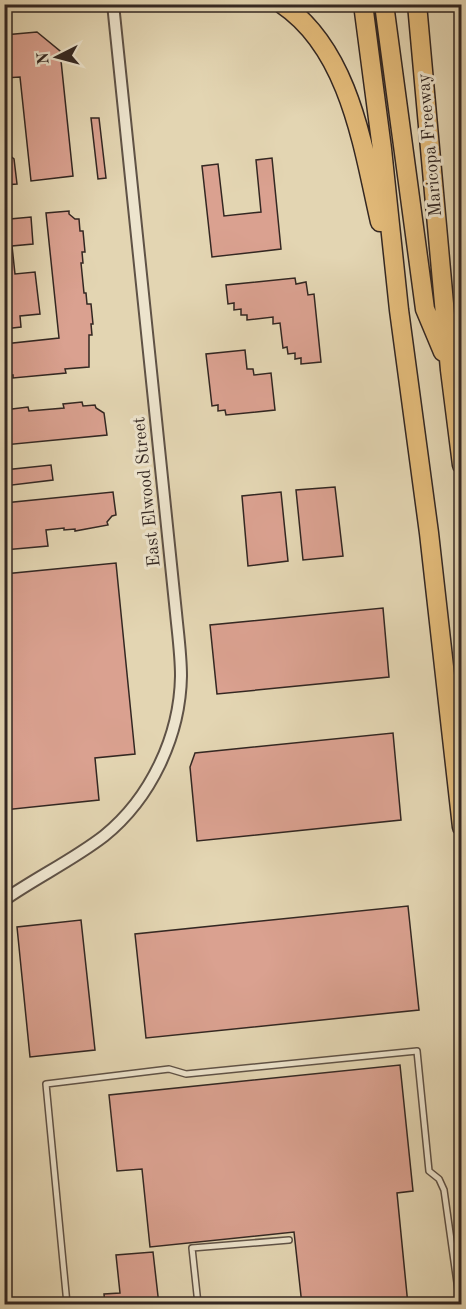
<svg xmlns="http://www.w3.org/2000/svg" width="466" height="1309" font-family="'Old Standard TT',serif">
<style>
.building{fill:#daa190;stroke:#332722;stroke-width:1.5}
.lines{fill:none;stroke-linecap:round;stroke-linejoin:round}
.service-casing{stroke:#5f5246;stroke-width:8}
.minor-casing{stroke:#5f5246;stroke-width:14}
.motorway-casing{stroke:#332722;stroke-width:21}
.service{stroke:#ede4cd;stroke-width:5}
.minor{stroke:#ede4cd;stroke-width:10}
.motorway{stroke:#e2ba79;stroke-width:18}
.labels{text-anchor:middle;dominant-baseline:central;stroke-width:6;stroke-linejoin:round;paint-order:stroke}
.street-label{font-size:18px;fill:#332722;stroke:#ede4cd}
</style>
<rect width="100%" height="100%" fill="#e3d5b2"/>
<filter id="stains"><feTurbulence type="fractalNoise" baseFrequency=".00333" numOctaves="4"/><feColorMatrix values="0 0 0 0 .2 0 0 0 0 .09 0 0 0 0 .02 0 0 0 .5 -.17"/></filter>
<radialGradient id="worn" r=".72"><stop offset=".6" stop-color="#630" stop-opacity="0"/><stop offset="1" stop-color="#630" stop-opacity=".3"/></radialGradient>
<!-- building -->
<path class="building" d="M37 32 60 51 73 176 31 181 20 77 4 78V35Z
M91 118H99L106 178 98 179Z
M4 151 14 159 17 184 4 185Z
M272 158 281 249 212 257 202 166 218 164 224 216 261 212 256 160Z
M69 211V214L75 219H79L80 231H83L85 252H82L83 263H81L84 293H86L87 304H91L93 324H91L92 335H89V367L65 369 66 373 13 378V375H4V344L59 338 46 213Z
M31 217 33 244 12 246 15 274 35 272 40 314 20 316 21 327 4 329V224L10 223V219Z
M295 278 296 284 306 282 308 295 314 294 321 362 301 364V358L295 359V353L288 354 287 347 283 348 280 323 273 324V317L247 320V315H241V309L234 310V303L228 304 226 285Z
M245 350 247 369H253L254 375 271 373 275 410 226 415 225 410 218 411V405L212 406 206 354Z
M82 402 83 406 95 405 96 408 104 413 107 435 4 445V410L28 407 29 411 64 408 63 404Z
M51 465 53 480 4 486V470Z
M335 487 343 556 303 560 296 490Z
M113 492 116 515 112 516 107 522 108 525 75 531V529L64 530V528L46 530 48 546 4 550V503Z
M281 492 288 561 248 566 242 496Z
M116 563 135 754 95 758 99 800 4 810V574Z
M383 608 389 677 217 694 210 625Z
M393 733 401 820 197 841 190 767 195 753Z
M408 906 419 1010 146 1038 135 934Z
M81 920 95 1050 30 1057 17 927Z
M400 1065 413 1191 397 1193 408 1305H302L294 1232 150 1247 142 1169 117 1171 109 1095Z
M153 1252 159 1305H105L104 1294 120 1293 116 1255Z"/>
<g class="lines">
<defs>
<path id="service" d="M67 1304 46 1084 169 1069 186 1074 417 1051 429 1171 439 1179 444 1190 460 1304
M198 1304 192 1248 289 1240"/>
<path id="minor" d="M4 900C37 877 73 860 104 836 151 798 180 736 181 676 181 655 178 634 176 613L113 4"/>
<path id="motorway" d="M282 4C350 50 363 148 380 222
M363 4 382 149 399 310 429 533 462 827
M384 4 425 309 443 352
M417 4 450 370 462 465"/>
</defs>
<!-- service casing -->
<use href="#service" class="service-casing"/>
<!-- minor casing -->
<use href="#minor" class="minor-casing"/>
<!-- motorway casing -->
<use href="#motorway" class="motorway-casing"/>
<!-- service -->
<use href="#service" class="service"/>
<!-- minor -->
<use href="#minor" class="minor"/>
<!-- motorway -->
<use href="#motorway" class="motorway"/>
</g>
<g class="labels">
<!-- street labels -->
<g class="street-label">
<text transform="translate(430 145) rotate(-95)">Maricopa Freeway</text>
<text transform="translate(147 492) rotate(-96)">East Elwood Street</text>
</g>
</g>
<!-- margin -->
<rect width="466" height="1309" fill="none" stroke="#e3d5b2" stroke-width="24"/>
<rect x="6" y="6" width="454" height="1297" fill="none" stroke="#332722" stroke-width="3"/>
<rect x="12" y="12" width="442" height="1285" fill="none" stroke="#332722" stroke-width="1.5"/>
<!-- north arrow -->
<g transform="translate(57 57) rotate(264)" stroke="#ede4cd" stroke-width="4.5" paint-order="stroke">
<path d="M0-4.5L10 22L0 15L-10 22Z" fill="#332722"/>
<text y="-9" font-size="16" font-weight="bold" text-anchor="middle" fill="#332722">N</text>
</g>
<rect width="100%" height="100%" filter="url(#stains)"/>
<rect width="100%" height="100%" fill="url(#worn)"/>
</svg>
